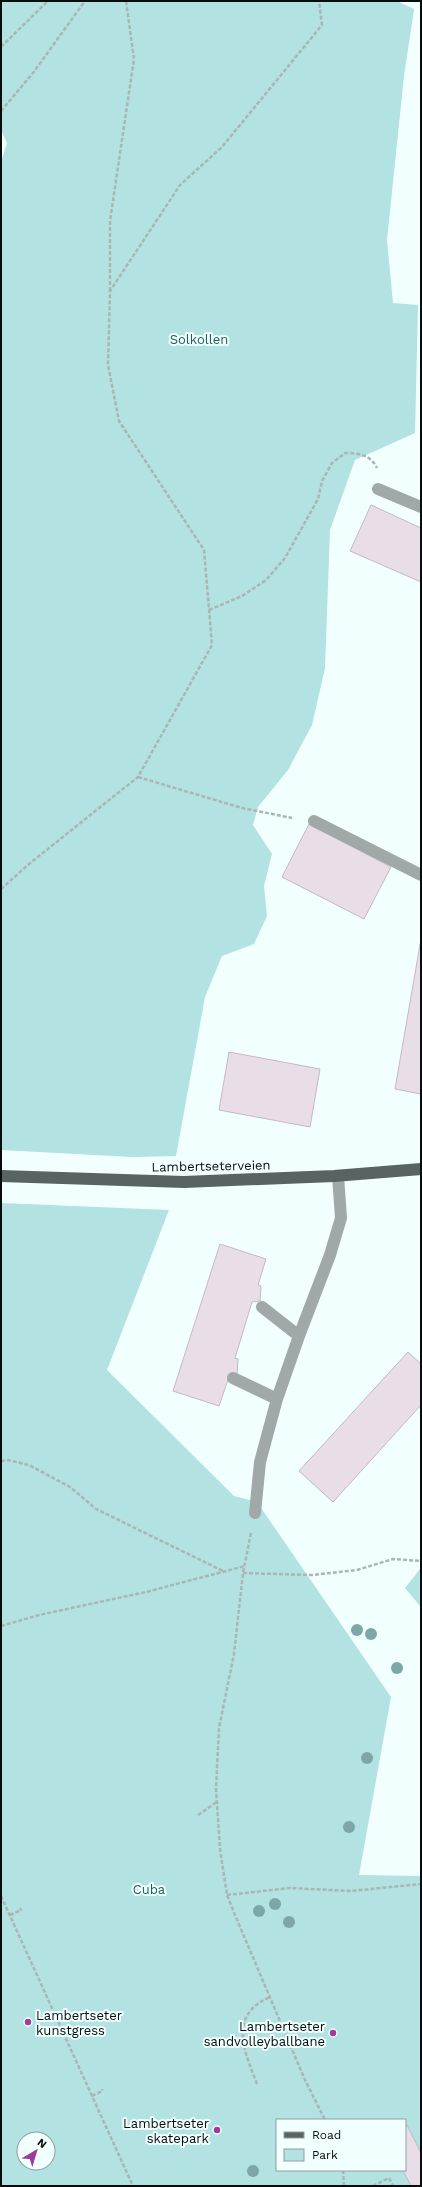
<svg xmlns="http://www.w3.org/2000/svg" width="422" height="2187" font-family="'Work Sans',sans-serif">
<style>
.green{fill:#b2e2e1;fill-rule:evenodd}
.building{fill:#e9dee8;stroke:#c4b9c3}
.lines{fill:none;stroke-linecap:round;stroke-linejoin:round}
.path{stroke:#aab6b5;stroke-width:2.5;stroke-dasharray:4 2;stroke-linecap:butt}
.minor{stroke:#a1a8a8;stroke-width:12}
.major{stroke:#586464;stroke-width:12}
.tree{fill:#7da7a7}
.poi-dot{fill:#9f3ba0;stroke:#f1fffe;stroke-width:1.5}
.labels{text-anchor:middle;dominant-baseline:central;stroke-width:4;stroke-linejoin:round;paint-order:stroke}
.park-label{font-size:13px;fill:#1e5f5f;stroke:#f1fffe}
.street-label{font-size:13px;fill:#070d0d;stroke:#f1fffe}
.poi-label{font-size:13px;fill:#070d0d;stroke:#f1fffe;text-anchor:end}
</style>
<rect width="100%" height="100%" fill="#f1fffe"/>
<!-- green -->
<path class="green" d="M1 1H397L414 9 404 76 387 240 393 303 418 305 415 433 355 460 330 530 325 668 312 725 288 770 258 807 253 825 272 854 264 886 267 916 254 944 222 956 205 997 176 1156 132 1157 1 1150V162L7 143 1 130Z
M1 1203 169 1210 107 1370 234 1496 257 1502 391 1697 359 1875 421 1876V2186H1ZM277 2120H405V2170H277ZM24 2139H48V2163H24Z
M421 1568V1607L405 1588Z"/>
<!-- building -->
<path class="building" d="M371 505 421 528V582L350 551Z
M309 824 391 867 364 919 282 877Z
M421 939V1094L395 1089Z
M229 1052 320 1069 310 1127 219 1110Z
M220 1244 266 1259 258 1285 261 1286 260 1301 252 1302 235 1358 238 1359 237 1374H230L219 1406 173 1391Z
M408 1352 421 1364V1405L333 1502 299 1471Z
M407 2125 421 2153V2186H411L403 2170H405V2126Z"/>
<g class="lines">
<!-- path -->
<path class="path" d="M1 47 48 1
M1 111 33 73 85 1
M110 291V221L134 59 126 1
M209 610 242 596 266 580 285 558 318 499 322 481 332 463 345 453C359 453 371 455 377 468
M138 777 242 808 292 818
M1 889 29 864 138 777 212 645 204 550 119 421 108 365 110 291 180 185 222 147 322 25 319 1
M1 1461 8 1460 29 1465 70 1487 96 1509 223 1571
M251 1533 243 1573 234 1654 219 1728 216 1789 220 1849 227 1895 235 1915 305 2080 325 2120
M243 1573 312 1575 357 1570 393 1559 421 1561
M1 1626 39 1615 146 1592 245 1566
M198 1815 217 1802
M227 1895 290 1888 351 1891 421 1884
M1 1896 133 2186
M10 1915 21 1910 20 1908
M257 2084C244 2051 228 2015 270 1997
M92 2096 102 2091V2089
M343 2170 344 2186
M373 2186 389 2178 393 2186"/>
<!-- minor -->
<path class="minor" d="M378 489 421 507
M314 821 421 875
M262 1307 299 1336
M233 1378 277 1399
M255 1513 260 1462 277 1399 299 1336 330 1255 341 1218 338 1176"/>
<!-- major -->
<path class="major" d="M1 1176 184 1182 334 1176 421 1169"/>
</g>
<!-- trees -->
<g class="tree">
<circle cx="357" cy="1630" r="6"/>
<circle cx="371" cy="1634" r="6"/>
<circle cx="397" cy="1668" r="6"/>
<circle cx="367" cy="1758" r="6"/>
<circle cx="349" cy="1827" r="6"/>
<circle cx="275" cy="1904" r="6"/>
<circle cx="259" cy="1911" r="6"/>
<circle cx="289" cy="1922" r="6"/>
<circle cx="253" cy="2171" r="6"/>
</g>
<!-- markers -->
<g class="poi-dot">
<circle cx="28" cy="2022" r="4"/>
<circle cx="333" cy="2033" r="4"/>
<circle cx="217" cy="2130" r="4"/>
</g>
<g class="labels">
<!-- park labels -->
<g class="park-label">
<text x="199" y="339">Solkollen</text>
<text x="149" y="1889">Cuba</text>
</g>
<!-- street labels -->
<g class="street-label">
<text transform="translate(211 1166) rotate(-1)">Lambertseterveien</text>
</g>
<!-- poi labels -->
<g class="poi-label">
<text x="36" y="2015" text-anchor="start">Lambertseter<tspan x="36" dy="15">kunstgress</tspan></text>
<text x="325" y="2026">Lambertseter<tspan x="325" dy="15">sandvolleyballbane</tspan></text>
<text x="209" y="2123">Lambertseter<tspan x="209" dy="15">skatepark</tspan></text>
</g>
</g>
<!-- border -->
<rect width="422" height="2187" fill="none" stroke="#070d0d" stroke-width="4"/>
<!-- legend -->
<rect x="276" y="2119" width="130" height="52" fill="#f1fffe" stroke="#939e9e"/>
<rect x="284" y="2132" width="20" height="6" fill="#586464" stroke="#939e9e"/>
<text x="312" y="2139" font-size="12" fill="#070d0d">Road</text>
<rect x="284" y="2149" width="20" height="12" fill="#b2e2e1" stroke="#939e9e"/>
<text x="312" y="2159" font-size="12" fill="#070d0d">Park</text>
<!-- north arrow -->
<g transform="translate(36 2151) rotate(38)"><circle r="19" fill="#f1fffe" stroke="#939e9e"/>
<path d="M0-3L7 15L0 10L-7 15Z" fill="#9f3ba0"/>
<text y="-6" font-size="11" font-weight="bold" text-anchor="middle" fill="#070d0d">N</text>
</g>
</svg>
